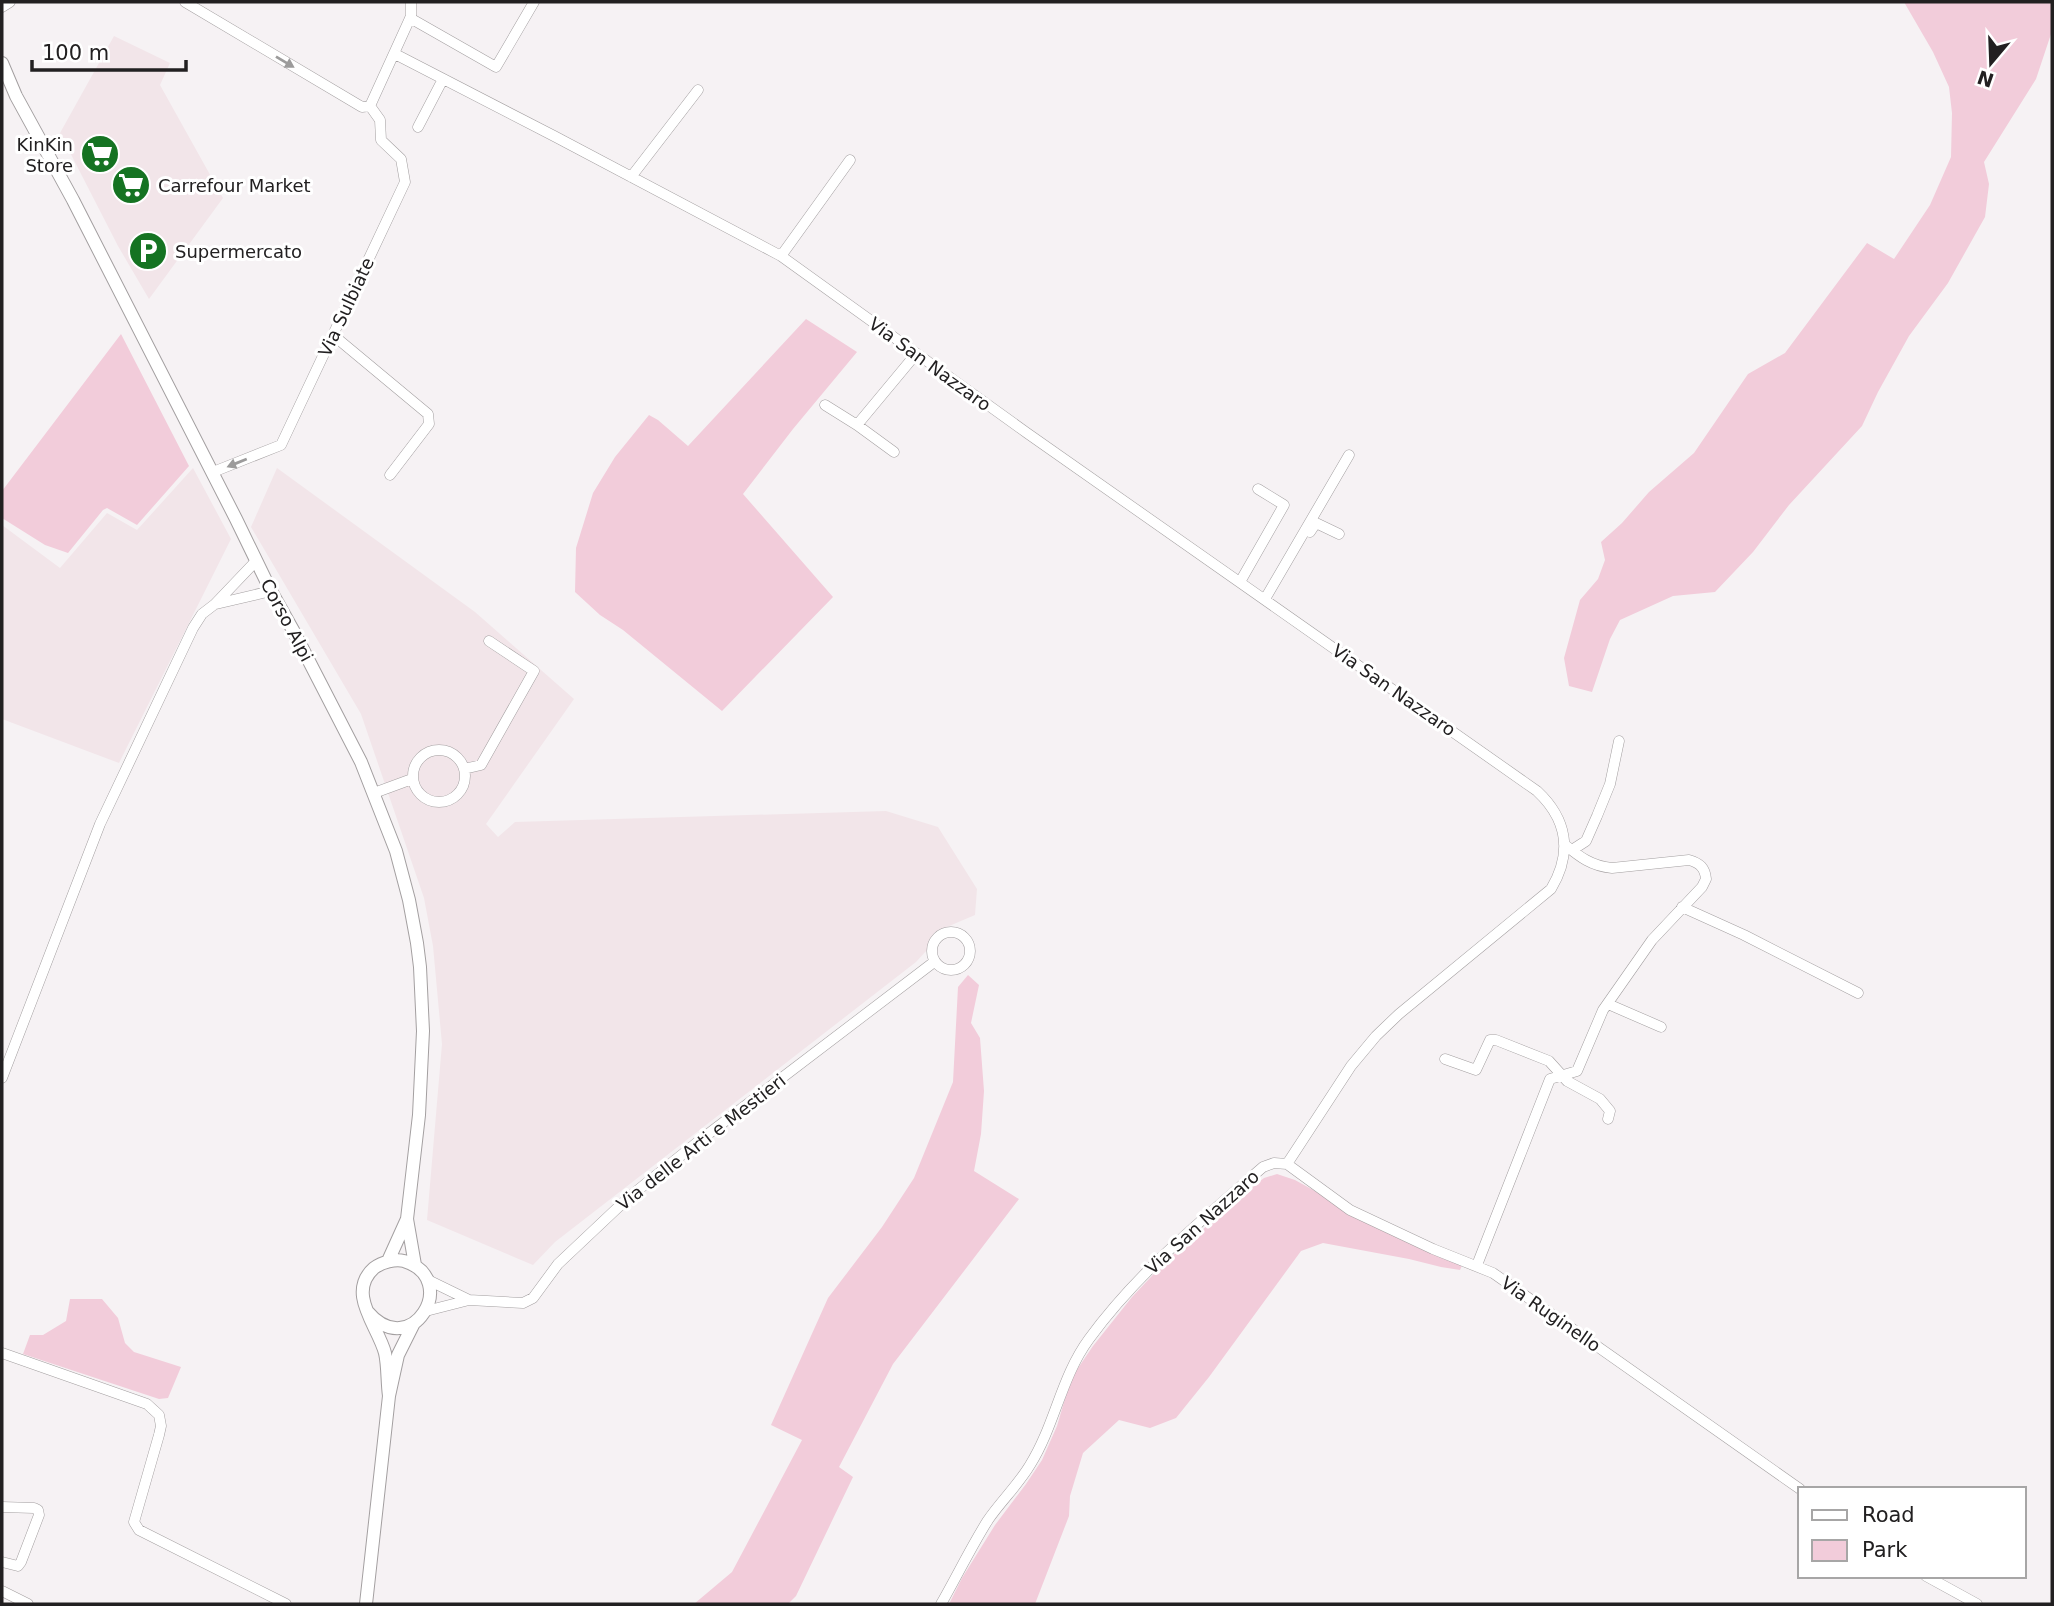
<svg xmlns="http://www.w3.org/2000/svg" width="2054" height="1606" font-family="'DejaVu Sans',sans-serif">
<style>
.built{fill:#f2e5e9}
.green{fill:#f2ccda}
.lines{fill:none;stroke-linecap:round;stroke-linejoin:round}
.minor-casing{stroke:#a39fa0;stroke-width:11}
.major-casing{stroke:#a39fa0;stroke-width:14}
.minor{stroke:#fff;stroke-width:10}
.major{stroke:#fff;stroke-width:12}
.oneway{fill:#9c9b9b}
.labels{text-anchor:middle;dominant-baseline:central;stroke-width:6;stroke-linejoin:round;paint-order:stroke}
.poi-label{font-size:18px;fill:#222021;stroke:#fff;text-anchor:start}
.street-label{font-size:18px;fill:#222021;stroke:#fff}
</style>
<rect width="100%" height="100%" fill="#f6f2f4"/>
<!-- built -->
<path class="built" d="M114 36 170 63 160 85 223 198 149 299 118 246 60 133Z
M193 468 231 539 119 763 2 719V525L60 568 107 513 137 530Z
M277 468 475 612 574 699 486 824 498 837 515 822 886 811 938 827 977 889 975 915 935 932 927 950 916 962 555 1242 533 1265 427 1220 442 1044 433 946 424 898 361 714 251 527Z"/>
<!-- green -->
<path class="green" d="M1904 2H2052V31L2036 79 1984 162 1989 184 1985 217 1948 283 1909 336 1878 392 1862 426 1789 505 1753 552 1715 592 1673 596 1620 620 1610 639 1592 692 1569 686 1564 658 1580 600 1598 579 1605 560 1601 542 1622 523 1649 492 1694 453 1748 374 1785 353 1867 243 1894 259 1930 205 1951 157 1952 113 1949 87 1933 52Z
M806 319 857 352 793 429 743 494 833 597 722 711 623 630 600 615 575 592 576 548 593 493 615 457 649 415 658 420 688 446Z
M121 334 189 466 137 525 107 508 103 510 68 553 45 545 2 518V491Z
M968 975 979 985 971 1023 980 1038 984 1091 981 1134 974 1171 1019 1199 893 1364 839 1467 853 1477 796 1596 788 1604H694L732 1572 802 1440 771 1425 828 1298 882 1227 914 1178 953 1082 958 987Z
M1277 1174 1295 1180 1324 1196 1463 1263 1460 1270 1441 1267 1409 1259 1323 1243 1301 1251 1209 1377 1176 1418 1150 1428 1119 1420 1083 1453 1070 1496 1069 1516 1035 1604H949L962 1578 995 1525 1026 1484 1042 1460 1057 1426 1069 1385 1076 1371 1093 1346 1132 1297 1166 1261 1250 1189 1264 1178Z
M70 1299H102L118 1318 125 1343 134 1352 181 1367 168 1398 159 1399 23 1354 30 1335H43L66 1321Z"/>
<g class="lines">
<defs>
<path id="minor" d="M185 2 362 107 370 106
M2 7 10 2
M410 18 496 67 534 2
M395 54 554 136 781 256 1027 433 1537 791C1567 819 1573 852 1551 889L1399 1014 1376 1036 1351 1066 1287 1164
M370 106 411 16V2
M418 127 443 79
M631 177 698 90
M781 256 850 160
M333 335 428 414 429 424 390 475
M825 405 857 425 916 354
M857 425 894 452
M213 472 281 445 405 182 401 159 381 140 380 120 370 106
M1310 532 1316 523 1339 534
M1240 582 1284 505 1258 489
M1265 599 1349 455
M216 604 271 591
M413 776a26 26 0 1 1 52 0a26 26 0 1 1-52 0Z
M464 769 481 765 534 671 489 641
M374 793 412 779
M1572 850 1586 841 1597 816 1610 784 1619 741
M1682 907 1744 935 1858 993
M932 951a19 19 0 1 1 38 0a19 19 0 1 1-38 0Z
M1608 1004 1661 1027
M1445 1059 1476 1070 1490 1040H1496L1549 1061 1567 1081 1600 1099 1610 1111 1608 1119
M2 1078 100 824 193 628 202 614 215 604 256 561
M1477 1265 1550 1079 1577 1071 1603 1010 1652 940 1702 887 1706 879C1705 868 1700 863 1689 860L1612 868C1591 866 1580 857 1564 844
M428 1280 469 1300
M426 1311 469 1300 523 1303 533 1298 558 1264 628 1198 699 1141 934 962
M2 1353 147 1404 159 1415 161 1426 159 1435 134 1522 139 1530 286 1604
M2 1507 34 1508 38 1510 39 1515 21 1562 18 1566 2 1562
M1926 1576 1977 1604
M2 1591 28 1604
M941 1604C957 1576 971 1547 988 1520 1001 1501 1018 1485 1030 1465 1055 1425 1061 1377 1089 1339 1137 1273 1201 1221 1263 1167L1274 1163 1287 1164 1350 1210 1433 1249 1493 1273 1800 1489"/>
<path id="major" d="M2 63 16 96 73 200 236 519 271 591 294 632 361 762 396 851 409 900 417 943 420 967 423 1031 419 1115 407 1219 388 1261
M407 1219 415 1265
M367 1311C411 1364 462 1279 404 1261 395 1259 382 1262 374 1268 346 1293 378 1326 385 1353 388 1366 387 1382 389 1396
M366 1604 389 1396 398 1355 414 1323"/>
</defs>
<!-- minor casing -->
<use href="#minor" class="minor-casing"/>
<!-- major casing -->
<use href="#major" class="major-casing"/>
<!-- minor -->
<use href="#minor" class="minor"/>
<!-- major -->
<use href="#major" class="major"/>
</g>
<!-- one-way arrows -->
<defs><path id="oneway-solid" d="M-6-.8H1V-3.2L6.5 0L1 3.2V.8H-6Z" transform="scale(1.75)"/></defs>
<g class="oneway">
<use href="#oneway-solid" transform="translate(285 62) rotate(31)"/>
<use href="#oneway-solid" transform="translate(237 463) rotate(158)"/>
</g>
<!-- icons -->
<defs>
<symbol id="supermarket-disc" viewBox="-11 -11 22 22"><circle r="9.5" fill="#157322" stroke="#fff"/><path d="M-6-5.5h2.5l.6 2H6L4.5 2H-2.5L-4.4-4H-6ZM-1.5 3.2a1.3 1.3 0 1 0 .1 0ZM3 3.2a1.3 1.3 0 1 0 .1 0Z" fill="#fff"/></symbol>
<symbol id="parking-disc" viewBox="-11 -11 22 22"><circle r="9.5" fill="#157322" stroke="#fff"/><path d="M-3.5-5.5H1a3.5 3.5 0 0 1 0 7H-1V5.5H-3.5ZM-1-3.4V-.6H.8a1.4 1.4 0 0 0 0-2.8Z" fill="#fff"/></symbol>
</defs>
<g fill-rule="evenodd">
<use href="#supermarket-disc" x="78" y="132" width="44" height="44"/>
<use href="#supermarket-disc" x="109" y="163" width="44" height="44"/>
<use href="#parking-disc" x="126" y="229" width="44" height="44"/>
</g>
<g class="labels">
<!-- poi labels -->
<g class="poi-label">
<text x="73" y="144" text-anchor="end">KinKin<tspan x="73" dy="21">Store</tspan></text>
<text x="158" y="185">Carrefour Market</text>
<text x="175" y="251">Supermercato</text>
</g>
<!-- street labels -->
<g class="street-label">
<text transform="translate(346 307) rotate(-65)">Via Sulbiate</text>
<text transform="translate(930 364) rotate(36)">Via San Nazzaro</text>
<text transform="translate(287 620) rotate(62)">Corso Alpi</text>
<text transform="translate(1394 690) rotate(35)">Via San Nazzaro</text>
<text transform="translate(701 1142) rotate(-38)">Via delle Arti e Mestieri</text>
<text transform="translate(1202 1222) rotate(-42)">Via San Nazzaro</text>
<text transform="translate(1551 1314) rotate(35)">Via Ruginello</text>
</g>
</g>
<!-- border -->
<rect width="2054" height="1606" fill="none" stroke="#222021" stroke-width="7"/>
<!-- legend -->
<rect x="1798" y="1487" width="228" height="91" fill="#ffffff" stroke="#a7a6a6" stroke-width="2"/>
<rect x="1812" y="1510" width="35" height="10" fill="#ffffff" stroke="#a7a6a6" stroke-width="2"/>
<text x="1862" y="1522" font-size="21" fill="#222021">Road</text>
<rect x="1812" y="1540" width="35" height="21" fill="#f2ccda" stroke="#a7a6a6" stroke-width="2"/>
<text x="1862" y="1557" font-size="21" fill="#222021">Park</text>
<!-- north arrow -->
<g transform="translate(1991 63) rotate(199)" stroke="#ffffff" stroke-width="5" paint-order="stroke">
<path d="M0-5L12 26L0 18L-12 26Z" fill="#222021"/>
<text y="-10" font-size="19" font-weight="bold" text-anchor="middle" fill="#222021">N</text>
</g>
<!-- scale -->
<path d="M32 60v10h154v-10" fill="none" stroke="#222021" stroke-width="3.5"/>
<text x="42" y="60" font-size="21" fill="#222021" stroke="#ffffff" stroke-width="5" paint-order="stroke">100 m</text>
</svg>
